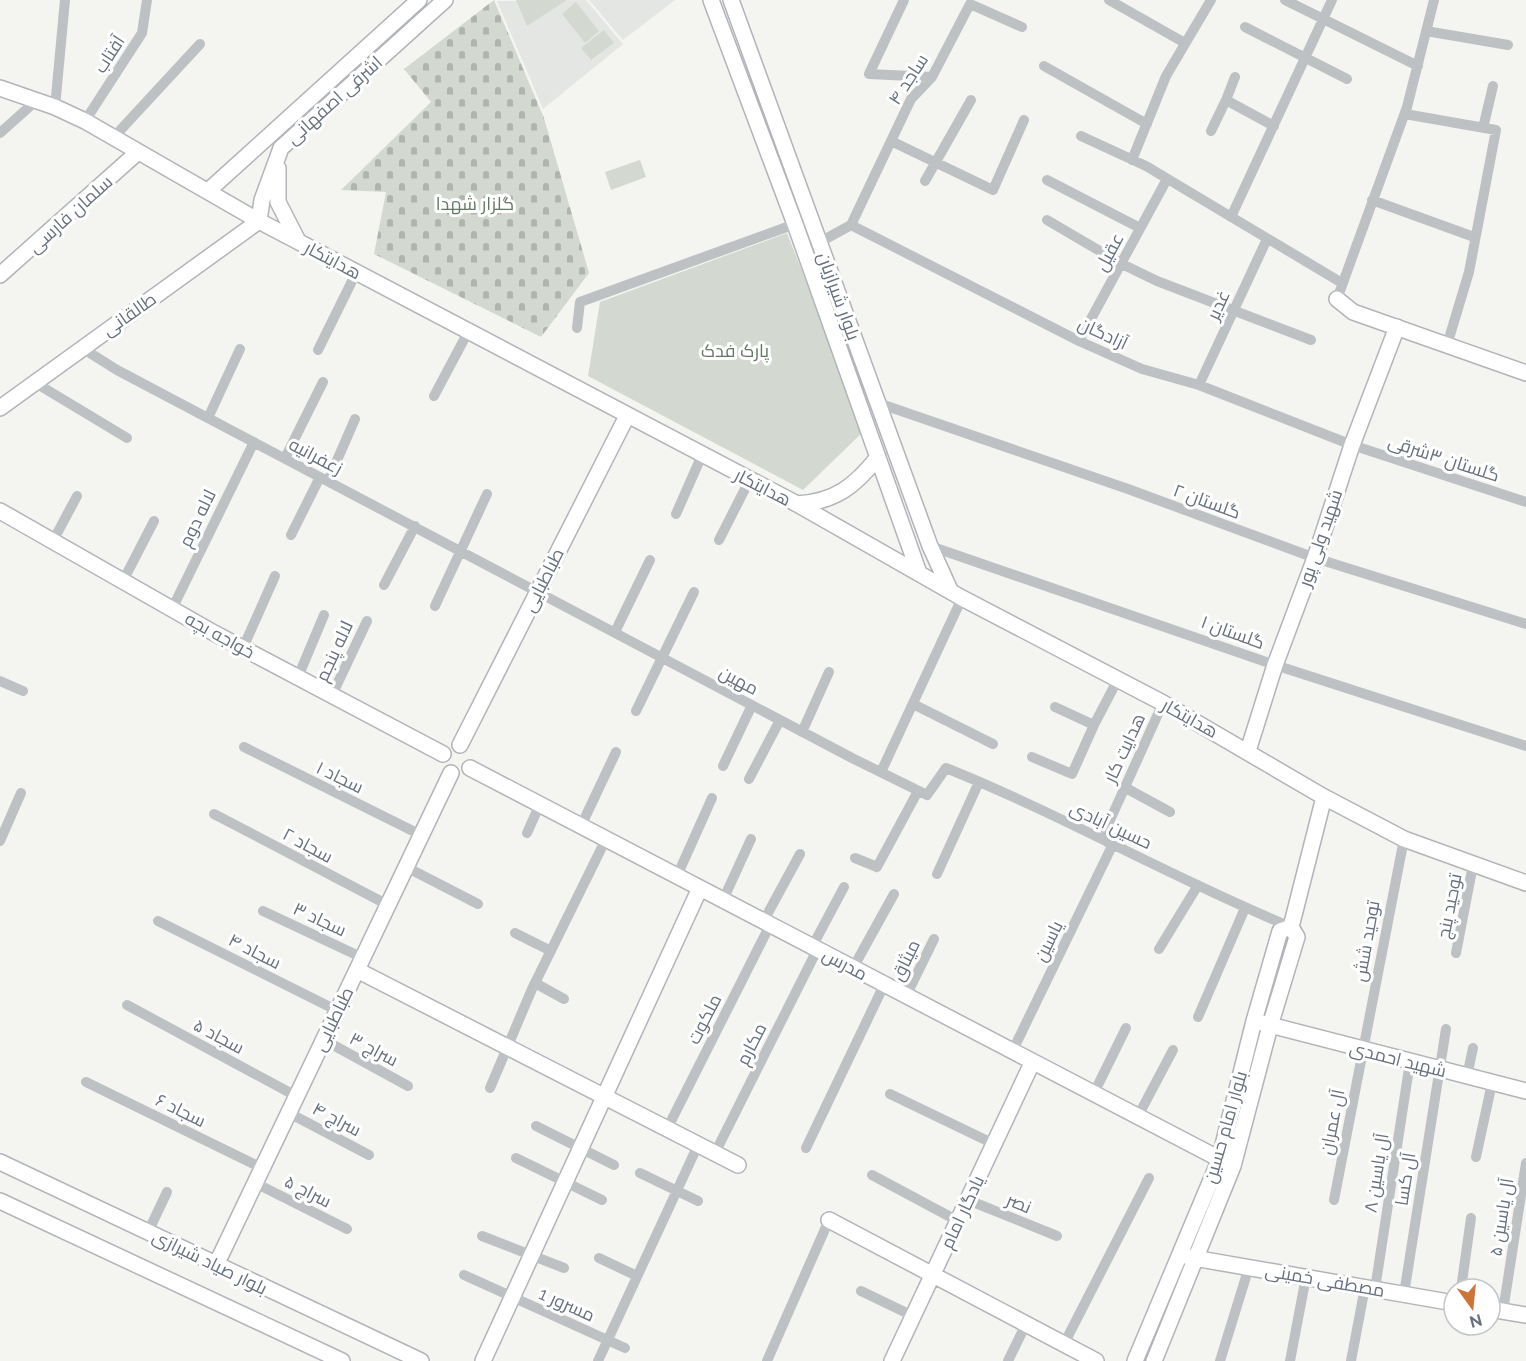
<svg xmlns="http://www.w3.org/2000/svg" width="1526" height="1361" font-family="Raleway,Cairo,sans-serif">
<style>
.built{fill:#e4e6e4}
.cemetery{fill:url(#cemetery-stones)}
.green{fill:#d3d9d1}
.lines{fill:none;stroke-linecap:round;stroke-linejoin:round}
.secondary-casing{stroke:#b1b4b9;stroke-width:18}
.street{stroke:#bec1c4;stroke-width:10}
.secondary{stroke:#fff;stroke-width:15}
.labels{text-anchor:middle;dominant-baseline:central;stroke-width:6;stroke-linejoin:round;paint-order:stroke}
.street-label{font-size:18px;fill:#67707e;stroke:#fff}
.park-label{font-size:18px;fill:#667765;stroke:#fff}
</style>
<defs>
<pattern id="cemetery-stones" width="16" height="16" patternUnits="userSpaceOnUse" patternTransform="scale(1.5)"><rect width="16" height="16" fill="#d3d9d1"/><path d="M2 7V4a2 2 0 0 1 4 0v3zM10 15v-3a2 2 0 0 1 4 0v3z" fill="#afb4af"/></pattern>
</defs>
<rect width="100%" height="100%" fill="#f4f4f1"/>
<!-- built -->
<path class="built" d="M586 0 623 44 543 109 497 1Z
M589 0H675L623 40Z"/>
<!-- cemetery -->
<path class="cemetery" d="M494 0 544 118 589 273 541 337 374 254 386 192 341 190 431 102 404 69Z"/>
<!-- green -->
<path class="green" d="M516 0H567L527 26Z
M576 2 599 31 585 43 562 14Z
M604 30 614 43 591 60 581 48Z
M640 160 646 177 611 190 605 172Z
M787 233 865 430 803 490 588 376 600 302Z"/>
<g class="lines">
<defs>
<path id="secondary" d="M711 0 795 224 919 573
M731 0 930 546 950 590
M0 88 55 107 85 121 259 221 797 504 962 598 1163 703 1324 797 1404 839 1526 883
M278 168V202L298 241
M208 191 419 0
M259 221 262 200 281 148 445 0
M0 275 138 152
M1337 299 1353 312 1526 373
M0 408 259 221
M797 504C835 502 855 486 878 457
M0 511 214 633 443 754
M460 745 627 416
M1248 751 1275 665 1315 558 1352 445 1397 327
M470 768 1233 1166
M357 970 738 1165
M1262 1023 1526 1091
M0 1162 421 1361
M0 1201 342 1361
M829 1220 1096 1361
M1188 1257 1454 1303
M216 1265 451 773
M1490 1309 1526 1315
M483 1361 700 888
M892 1361 1032 1063
M1135 1361 1219 1161 1254 1021 1280 931 1291 927
M1154 1361 1233 1166 1270 1026 1297 937 1291 927 1324 797"/>
</defs>
<!-- secondary casing -->
<use href="#secondary" class="secondary-casing"/>
<!-- street -->
<path class="street" d="M904 0 869 74 932 77
M1109 0 1185 43
M1285 0 1418 66
M1245 27 1347 79
M1426 31 1508 45
M1044 66 1147 124
M1226 100 1235 77
M55 107 65 0
M1405 114 1496 130 1469 272 1447 345
M85 121 142 33 147 0
M1483 128 1493 86
M1211 131 1226 100 1274 126
M0 133 37 100
M1081 136 1146 166 1342 283
M113 138 200 44
M891 141 993 190 1024 120
M1132 160 1166 76 1211 0
M1047 180 1140 228
M925 181 971 100
M1372 200 1474 237
M1231 217 1332 0
M1047 220 1122 264 1157 281 1311 340
M851 225 1079 341 1142 369 1199 385 1352 445 1526 502
M820 242 851 225 911 99 932 77 970 4 1022 27
M1337 299 1407 107 1434 0
M577 328 580 302 795 224
M1079 341 1167 179
M82 348 117 370 852 758 927 795 946 768C1063 815 1174 879 1291 927
M318 350 356 273
M34 382 127 438
M1199 385 1267 239
M434 396 468 332
M878 403 1128 489 1315 558 1526 624
M208 418 240 349
M285 458 323 382
M328 481 355 419
M676 514 702 455
M291 535 320 477
M719 540 749 481
M53 541 77 496
M930 546 1275 665 1526 746
M123 581 154 521
M384 585 415 526
M435 606 487 494
M172 609 254 442
M615 632 650 560
M243 648 275 576
M298 677 324 615
M0 681 23 691
M332 695 367 621
M913 704 993 744
M1055 707 1094 725 1118 679
M636 711 694 592
M802 732 829 672
M244 747 421 835
M1032 757 1072 774 1094 725
M723 766 752 705
M881 772 962 598
M749 779 780 720
M1124 787 1170 812
M214 814 388 905
M581 826 616 752
M527 833 540 804
M0 841 21 793
M1107 842 1106 829 1163 703
M855 858 877 867 918 791
M406 867 478 904
M937 874 979 782
M677 876 712 798
M723 900 751 839
M263 911 363 958
M158 921 338 1011
M763 922 800 854
M515 933 551 951
M812 947 844 887
M1159 949 1198 885
M1456 953 1473 865
M853 968 894 894
M535 983 564 999
M906 996 934 939
M127 1005 296 1096
M1198 1017 1245 908
M324 1040 408 1086
M1012 1052 1113 844
M1467 1076 1473 1048
M86 1082 262 1168
M490 1088 532 989 606 839
M890 1094 994 1144
M1093 1095 1126 1028
M289 1113 369 1155
M1137 1118 1173 1050
M536 1126 614 1165
M667 1129 770 925
M806 1148 884 985
M715 1153 817 950
M1476 1157 1492 1083
M516 1158 602 1200
M640 1173 698 1201
M872 1175 958 1221
M255 1183 347 1229
M968 1200 1057 1236
M1334 1200 1404 839
M148 1232 167 1192
M482 1236 564 1268
M599 1258 637 1276
M464 1275 625 1348
M1375 1289 1410 1062
M1461 1289 1471 1218
M861 1291 913 1316
M1404 1294 1446 1029
M1503 1311 1526 1163
M1064 1344 1149 1178
M598 1361 698 1145
M767 1361 829 1220
M1008 1361 1026 1324
M1220 1361 1249 1267
M1290 1361 1306 1277
M1351 1361 1365 1287"/>
<!-- secondary -->
<use href="#secondary" class="secondary"/>
</g>
<g class="labels">
<!-- street labels -->
<g class="street-label">
<text transform="translate(109 54) rotate(-57)">آفتاب</text>
<text transform="translate(908 79) rotate(-57)">ساجد ۴</text>
<text transform="translate(334 100) rotate(-42)">اشرفی اصفهانی</text>
<text transform="translate(70 214) rotate(-42)">سلمان فارسی</text>
<text transform="translate(1109 252) rotate(-62)">عقیل</text>
<text transform="translate(333 260) rotate(28)">هدایتکار</text>
<text transform="translate(839 296) rotate(70)">بلوار شیرازیان</text>
<text transform="translate(1218 305) rotate(-65)">غدیر</text>
<text transform="translate(129 314) rotate(-35)">طالقانی</text>
<text transform="translate(1103 333) rotate(25)">آزادگان</text>
<text transform="translate(316 456) rotate(28)">زعفرانیه</text>
<text transform="translate(1444 458) rotate(18)">گلستان ۳شرقی</text>
<text transform="translate(763 487) rotate(27)">هدایتکار</text>
<text transform="translate(1207 501) rotate(20)">گلستان ۲</text>
<text transform="translate(197 518) rotate(-64)">لاله دوم</text>
<text transform="translate(1320 538) rotate(-71)">شهید ولی پور</text>
<text transform="translate(543 580) rotate(-63)">طباطبایی</text>
<text transform="translate(1233 632) rotate(20)">گلستان ۱</text>
<text transform="translate(220 635) rotate(29)">خواجه بچه</text>
<text transform="translate(334 651) rotate(-65)">لاله پنجم</text>
<text transform="translate(739 680) rotate(28)">مهین</text>
<text transform="translate(1190 718) rotate(29)">هدایتکار</text>
<text transform="translate(1124 748) rotate(-65)">هدایت کار</text>
<text transform="translate(340 777) rotate(26)">سجاد ۱</text>
<text transform="translate(1111 825) rotate(25)">حسین آبادی</text>
<text transform="translate(308 845) rotate(28)">سجاد ۲</text>
<text transform="translate(1449 906) rotate(-79)">توحید پنج</text>
<text transform="translate(320 919) rotate(25)">سجاد ۳</text>
<text transform="translate(1048 941) rotate(-64)">یاسین</text>
<text transform="translate(1366 941) rotate(-80)">توحید شش</text>
<text transform="translate(255 951) rotate(27)">سجاد ۴</text>
<text transform="translate(905 960) rotate(-64)">میثاق</text>
<text transform="translate(845 964) rotate(28)">مدرس</text>
<text transform="translate(333 1019) rotate(-64)">طباطبایی</text>
<text transform="translate(704 1019) rotate(-63)">ملکوت</text>
<text transform="translate(219 1036) rotate(28)">سجاد ۵</text>
<text transform="translate(751 1044) rotate(-63)">مکارم</text>
<text transform="translate(374 1049) rotate(28)">سراج ۳</text>
<text transform="translate(1398 1059) rotate(14)">شهید احمدی</text>
<text transform="translate(181 1110) rotate(26)">سجاد ۶</text>
<text transform="translate(337 1119) rotate(28)">سراج ۴</text>
<text transform="translate(1332 1122) rotate(-79)">آل عمران</text>
<text transform="translate(1225 1127) rotate(-74)">بلوار امام حسین</text>
<text transform="translate(1376 1173) rotate(-81)">آل یاسین ۸</text>
<text transform="translate(1405 1179) rotate(-81)">آل کسا</text>
<text transform="translate(308 1191) rotate(27)">سراج ۵</text>
<text transform="translate(1019 1203) rotate(22)">نصر</text>
<text transform="translate(962 1212) rotate(-65)">یادگار امام</text>
<text transform="translate(1501 1217) rotate(-81)">آل یاسین ۵</text>
<text transform="translate(210 1262) rotate(26)">بلوار صیاد شیرازی</text>
<text transform="translate(1325 1280) rotate(10)">مصطفی خمینی</text>
<text transform="translate(567 1304) rotate(24)">مسرور 1</text>
</g>
<!-- park labels -->
<g class="park-label">
<text x="475" y="203">گلزار شهدا</text>
<text x="735" y="350">پارک فدک</text>
</g>
</g>
<!-- north arrow -->
<g transform="translate(1472 1307) rotate(165)"><circle r="28" fill="#ffffff" stroke="#c2c6cb" stroke-width="1.5"/>
<path d="M0-4.5L10 22L0 15L-10 22Z" fill="#cd7438"/>
<text y="-9" font-size="16" font-weight="bold" text-anchor="middle" fill="#67707e">N</text>
</g>
</svg>
